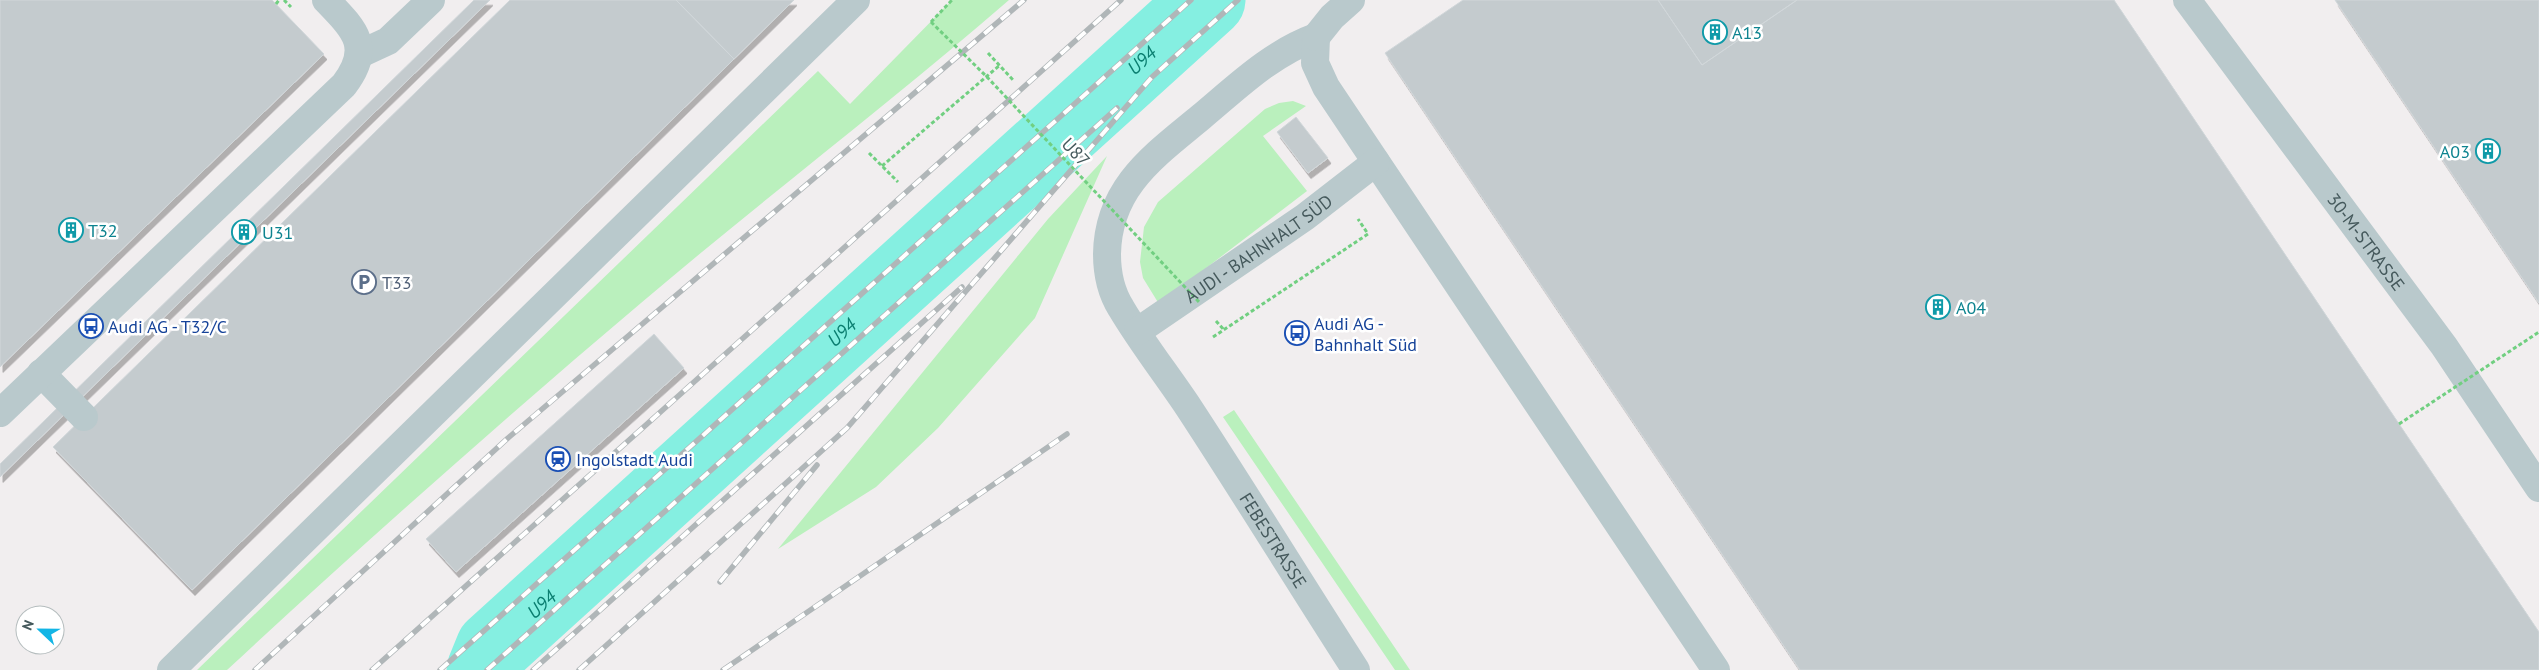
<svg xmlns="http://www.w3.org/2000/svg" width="2539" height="670" font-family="'PT Sans',sans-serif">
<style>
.green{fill:#baf0bd}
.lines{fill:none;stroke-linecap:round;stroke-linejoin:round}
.river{stroke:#85efe1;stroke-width:75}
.building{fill:#c4cbce;stroke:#d1d7da;filter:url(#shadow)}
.path{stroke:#71cf81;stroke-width:3;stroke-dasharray:4 2.5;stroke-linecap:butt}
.minor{stroke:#b9c9cc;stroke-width:28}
.rail-casing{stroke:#b0b6b8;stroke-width:5.5}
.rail{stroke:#fff;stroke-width:4;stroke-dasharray:11;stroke-linecap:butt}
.path-bridge{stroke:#71cf81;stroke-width:3;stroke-dasharray:4 2.5;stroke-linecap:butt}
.labels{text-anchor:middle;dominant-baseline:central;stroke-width:5;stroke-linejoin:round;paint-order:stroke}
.culture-label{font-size:18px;fill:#0d838f;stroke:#fff;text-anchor:start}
.street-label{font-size:18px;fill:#45595c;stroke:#fff}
.service-label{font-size:18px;fill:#4e5e75;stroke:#fff;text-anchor:start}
.transit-label{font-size:18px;fill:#164399;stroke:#fff;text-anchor:start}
.water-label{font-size:19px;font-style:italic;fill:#0a7e70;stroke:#fff}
</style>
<defs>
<filter id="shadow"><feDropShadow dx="3" dy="5.5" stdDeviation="0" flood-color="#0004"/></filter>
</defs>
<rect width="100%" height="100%" fill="#f1eeef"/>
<!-- green -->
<path class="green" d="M952 0H1009C889 104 762 200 641 303 500 422 362 545 227 670H197L818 71 850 104Z
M1293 101 1306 106 1263 136 1307 191 1159 304 1143 278 1140 262 1144 227 1158 202 1265 109 1279 103Z
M1107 156 1035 318 938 428 876 487 778 549 1048 219Z
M1234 410 1410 670H1395L1223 417Z"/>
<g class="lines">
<!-- river -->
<path class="river" id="s1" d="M484 670 493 648 1208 0"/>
</g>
<!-- building -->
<path class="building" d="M0 0H272L324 54 0 367Z
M474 0H490L0 477V464Z
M510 0H676L734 59 192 590 53 447Z
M676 0H794L734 59Z
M1463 0H1658L1702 65 1797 0H2114L2539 632V670H1800L1385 53Z
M1658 0H1797L1702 65Z
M2335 0H2539V303Z
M1296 117 1328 158 1308 173 1277 132Z
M654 334 684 368 456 572 426 539Z"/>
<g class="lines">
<!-- path -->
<path class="path" d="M284 0 291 7
M276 4 279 0
M931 22 952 0
M988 53 1013 80
M869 153 898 182
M882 166 1000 65
M1216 321 1224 330
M1213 337 1368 234 1358 219"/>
<!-- minor -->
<g class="minor">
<path id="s2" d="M2187 0 2444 346 2539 488"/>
<path id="s3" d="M1316 37C1270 54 1237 87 1201 117 1154 156 1108 187 1107 254 1107 273 1111 292 1121 308 1141 342 1167 375 1189 408 1246 495 1300 583 1356 670"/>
<path d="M1316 37 1315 63 1326 87 1716 670"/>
<path d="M1316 37 1332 17 1351 0"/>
<path d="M360 54 388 41 431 0"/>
<path id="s4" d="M1138 331 1305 217 1376 162"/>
<path d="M41 373 84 417"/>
<path d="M0 413 344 85C373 47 355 30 326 0"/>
<path d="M171 670 856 0"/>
</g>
<defs>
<path id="rail" d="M720 582 817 465
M255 670 508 438 1024 0
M372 670 1121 0
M440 670 1191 0
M487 670 1117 108
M533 670 962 287
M579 670 847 428 1152 77 1238 0
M723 670 1067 434"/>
</defs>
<!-- rail casing -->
<use href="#rail" class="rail-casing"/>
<!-- rail -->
<use href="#rail" class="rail"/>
<!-- path-bridge -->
<path class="path-bridge" d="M931 22 987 77 1200 303
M2399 424 2539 332"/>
</g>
<!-- icons -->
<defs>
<symbol id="building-ring" viewBox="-11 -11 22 22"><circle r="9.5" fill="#fff" stroke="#0f9aa8" stroke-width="1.5"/><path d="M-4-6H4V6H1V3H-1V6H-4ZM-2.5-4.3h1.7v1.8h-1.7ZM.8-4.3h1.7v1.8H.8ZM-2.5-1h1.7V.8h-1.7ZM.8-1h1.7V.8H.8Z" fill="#0f9aa8"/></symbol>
<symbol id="parking-ring" viewBox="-11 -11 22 22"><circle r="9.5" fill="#fff" stroke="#5c6f8a" stroke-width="1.5"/><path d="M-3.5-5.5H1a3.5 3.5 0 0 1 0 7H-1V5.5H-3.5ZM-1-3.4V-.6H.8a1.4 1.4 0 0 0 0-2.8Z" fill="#5c6f8a"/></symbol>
<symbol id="bus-ring" viewBox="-11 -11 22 22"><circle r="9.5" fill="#fff" stroke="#1a4fb4" stroke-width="1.5"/><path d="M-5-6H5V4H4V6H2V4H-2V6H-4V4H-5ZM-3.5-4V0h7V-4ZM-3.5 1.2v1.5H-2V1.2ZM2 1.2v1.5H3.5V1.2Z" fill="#1a4fb4"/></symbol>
<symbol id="station-ring" viewBox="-11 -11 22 22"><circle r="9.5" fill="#fff" stroke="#1a4fb4" stroke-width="1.5"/><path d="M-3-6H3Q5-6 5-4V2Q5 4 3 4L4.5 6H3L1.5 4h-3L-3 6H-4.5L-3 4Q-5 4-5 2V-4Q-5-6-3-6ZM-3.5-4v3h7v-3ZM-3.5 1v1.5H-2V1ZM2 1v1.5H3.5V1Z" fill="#1a4fb4"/></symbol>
</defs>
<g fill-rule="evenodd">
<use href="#building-ring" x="1701" y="18" width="28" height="28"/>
<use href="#building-ring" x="2474" y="137" width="28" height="28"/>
<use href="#building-ring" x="57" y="216" width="28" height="28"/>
<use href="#building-ring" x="230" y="218" width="28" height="28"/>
<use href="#parking-ring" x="350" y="268" width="28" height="28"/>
<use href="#building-ring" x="1924" y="293" width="28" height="28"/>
<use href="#bus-ring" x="77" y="312" width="28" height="28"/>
<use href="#bus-ring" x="1283" y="319" width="28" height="28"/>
<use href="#station-ring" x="544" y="445" width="28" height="28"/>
</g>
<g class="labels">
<!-- culture labels -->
<g class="culture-label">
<text x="1732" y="32">A13</text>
<text x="2470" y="151" text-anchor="end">A03</text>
<text x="88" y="230">T32</text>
<text x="262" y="232">U31</text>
<text x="1956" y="307">A04</text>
</g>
<!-- street labels -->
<g class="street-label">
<text transform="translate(1076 152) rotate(47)">U87</text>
<text stroke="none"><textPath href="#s2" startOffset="301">30-M-STRASSE</textPath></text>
<text stroke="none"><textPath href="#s4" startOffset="146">AUDI - BAHNHALT SÜD</textPath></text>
<text stroke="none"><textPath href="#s3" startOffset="648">FEBESTRASSE</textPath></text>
</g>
<!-- service labels -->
<g class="service-label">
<text x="382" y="282">T33</text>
</g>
<!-- transit labels -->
<g class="transit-label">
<text x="1314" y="323">Audi AG -<tspan x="1314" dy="21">Bahnhalt Süd</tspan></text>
<text x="108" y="326">Audi AG - T32/C</text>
<text x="576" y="459">Ingolstadt Audi</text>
</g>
<!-- water labels -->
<g class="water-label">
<text stroke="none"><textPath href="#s1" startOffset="899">U94</textPath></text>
<text stroke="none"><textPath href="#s1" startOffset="494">U94</textPath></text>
<text stroke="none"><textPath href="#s1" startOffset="89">U94</textPath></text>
</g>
</g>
<!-- north arrow -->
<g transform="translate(40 630) rotate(292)"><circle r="24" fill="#ffffff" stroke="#b5bdbe"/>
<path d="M0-4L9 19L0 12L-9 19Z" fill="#13b5e5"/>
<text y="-8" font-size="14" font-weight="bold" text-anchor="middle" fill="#45595c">N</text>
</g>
</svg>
